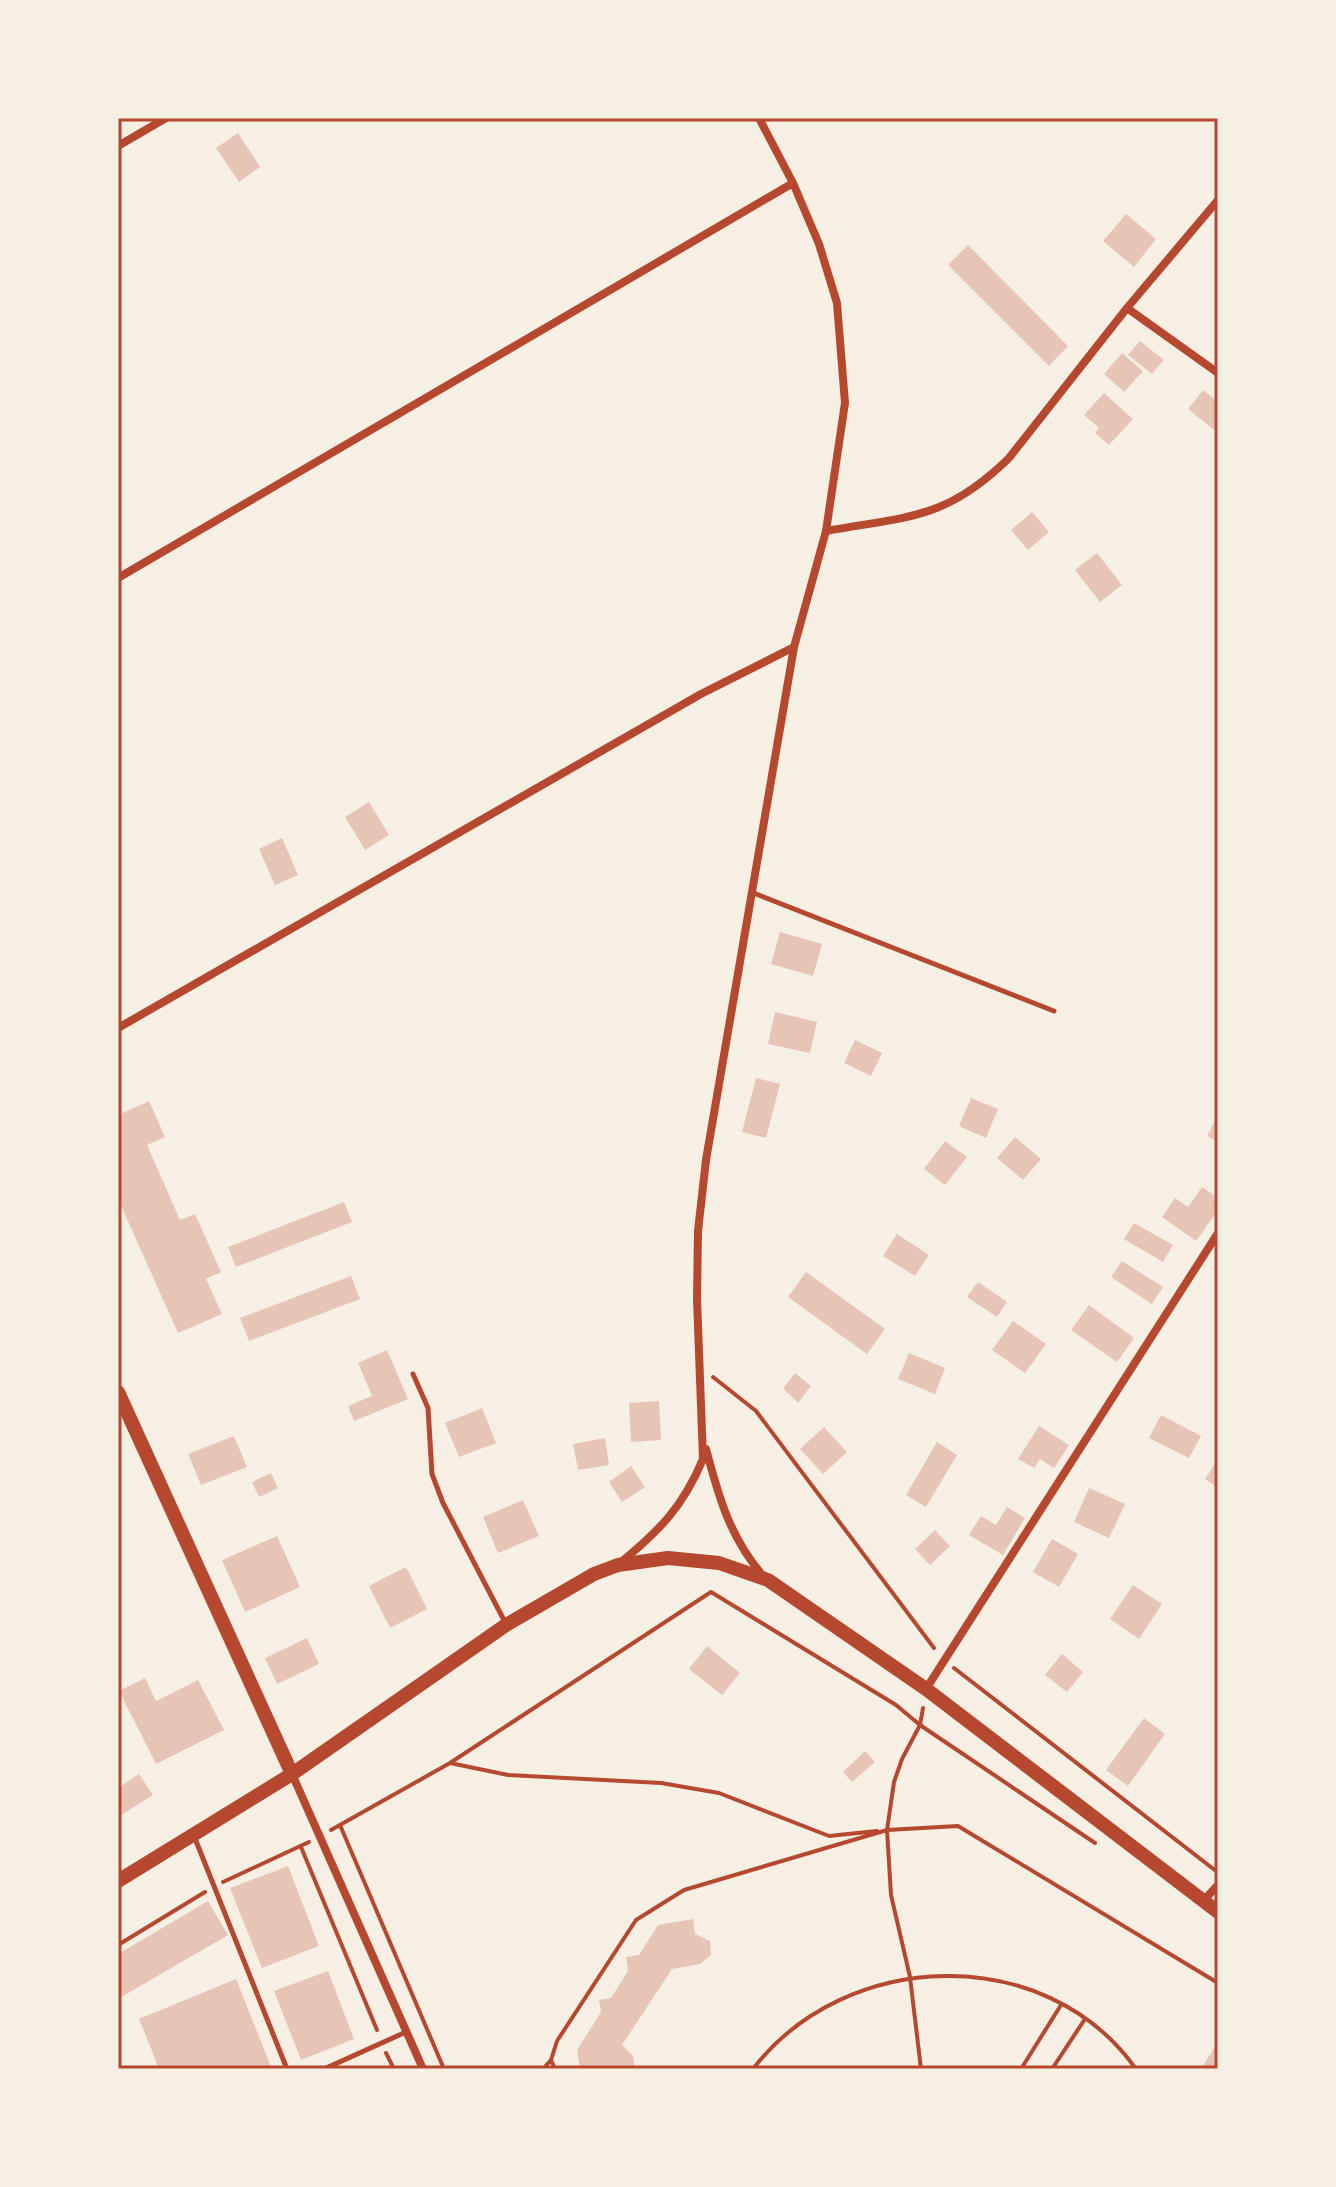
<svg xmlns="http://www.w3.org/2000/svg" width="1336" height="2187" font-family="Inter,sans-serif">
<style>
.building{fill:#e6c5b7}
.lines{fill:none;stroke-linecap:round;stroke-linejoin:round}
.path{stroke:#b5482f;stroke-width:4}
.service{stroke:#b5482f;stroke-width:5}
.minor{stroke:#b5482f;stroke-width:8}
.secondary{stroke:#b5482f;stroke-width:14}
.neatline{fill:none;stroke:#b5482f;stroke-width:3}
</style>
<rect width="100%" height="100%" fill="#f6efe4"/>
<!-- building -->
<path class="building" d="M238 133 260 167 239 182 216 148Z
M1126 214 1156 239 1134 267 1103 241Z
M968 245 1068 346 1049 366 948 265Z
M1140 341 1164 360 1152 374 1128 355Z
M1122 353 1143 371 1124 392 1104 374Z
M1203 390 1218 402V433L1188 409Z
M1104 393 1133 419 1109 445 1095 433 1099 428 1084 415Z
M1032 512 1049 532 1028 550 1011 530Z
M1097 553 1122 585 1100 602 1075 570Z
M369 802 389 835 365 850 345 817Z
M282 838 298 875 275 885 259 849Z
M780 932 822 944 813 976 771 964Z
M775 1012 817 1022 810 1053 768 1044Z
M855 1040 882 1053 871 1076 844 1063Z
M756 1078 780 1084 766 1138 742 1132Z
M971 1098 998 1109 986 1138 959 1126Z
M149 1101 165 1137 147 1145 180 1220 195 1214 221 1272 206 1279 222 1314 178 1333 118 1199V1115Z
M1218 1115V1142L1207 1136Z
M1015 1137 1041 1159 1023 1180 997 1158Z
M945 1141 967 1157 945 1185 924 1169Z
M1202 1187 1218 1198V1210L1196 1241 1162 1217 1175 1198 1188 1207Z
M344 1202 352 1222 236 1267 228 1247Z
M1134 1223 1173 1245 1163 1262 1124 1239Z
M897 1234 929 1255 915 1276 883 1256Z
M1122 1261 1163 1287 1152 1304 1111 1277Z
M806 1272 885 1329 867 1354 788 1297Z
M351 1276 360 1299 249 1341 240 1318Z
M978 1282 1007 1302 997 1317 967 1297Z
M1089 1305 1134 1338 1117 1362 1071 1330Z
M1013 1321 1046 1344 1025 1373 992 1350Z
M387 1350 408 1399 354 1421 348 1406 372 1396 358 1363Z
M909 1353 945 1368 935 1394 898 1379Z
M795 1373 811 1386 798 1403 783 1388Z
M659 1401 661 1440 631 1442 629 1403Z
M482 1408 496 1443 459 1457 445 1423Z
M1161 1415 1201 1436 1189 1458 1149 1438Z
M1039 1426 1069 1445 1054 1468 1040 1459 1034 1468 1018 1459Z
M824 1427 847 1452 823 1474 800 1449Z
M234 1436 247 1467 201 1485 188 1454Z
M605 1438 609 1465 578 1470 573 1444Z
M937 1442 957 1455 926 1507 906 1495Z
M1218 1459V1488L1205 1479Z
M631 1466 645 1487 622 1502 609 1482Z
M271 1473 278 1488 259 1497 252 1482Z
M1089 1488 1125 1504 1109 1538 1074 1522Z
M523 1500 539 1536 498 1553 483 1517Z
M1007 1507 1025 1518 1003 1555 969 1535 981 1516 996 1525Z
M935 1530 950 1546 930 1565 915 1549Z
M277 1536 300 1587 245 1612 222 1560Z
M1052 1539 1078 1554 1059 1587 1033 1572Z
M406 1567 427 1609 390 1628 369 1586Z
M1133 1585 1162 1604 1139 1639 1110 1619Z
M307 1638 319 1664 277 1684 265 1658Z
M707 1646 740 1673 722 1695 689 1669Z
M1062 1654 1083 1672 1067 1692 1045 1675Z
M145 1678 156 1701 198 1680 224 1730 156 1764 119 1691Z
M1144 1718 1165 1734 1128 1786 1106 1770Z
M865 1751 875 1762 852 1782 843 1772Z
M139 1774 153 1795 118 1817V1788Z
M288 1866 319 1946 262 1968 230 1888Z
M208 1901 228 1935 118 1999V1954Z
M693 1919 695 1934 710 1941 711 1955 700 1964 672 1969 622 2045 633 2056 635 2069H580L577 2050 601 2012 599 2000 611 1998 628 1971 626 1957 639 1955 658 1925Z
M328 1971 354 2039 301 2060 274 1991Z
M236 1979 272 2069H159L139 2019Z
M1216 2045 1218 2069H1201Z"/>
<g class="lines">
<!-- path -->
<path class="path" d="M713 1377 756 1411 934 1648
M954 1668 1216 1871
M450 1763 508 1775 661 1783 719 1793 829 1836 877 1831
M340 1825 444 2069
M331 1830 450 1763 711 1592 896 1705 920 1725 1095 1843
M301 1847 377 2030
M223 1882 309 1842
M118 1945 205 1892
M386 2053 394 2069
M551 2060 555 2069
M543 2069 551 2060 557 2041 636 1920 684 1890 887 1830 958 1826 1218 1983
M753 2069C845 1949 1045 1941 1136 2069
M921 2069 910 1977 891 1895 887 1830 894 1782 902 1759 920 1725 923 1708
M1021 2069 1061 2005
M1052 2069 1085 2019"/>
<!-- service -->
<path class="service" d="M751 892 1054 1011
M413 1374 428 1408 432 1474 443 1503 506 1624
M194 1836 287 2069
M324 2069 406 2032"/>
<!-- minor -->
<path class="minor" d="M118 146 166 118
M1127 308 1218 373
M826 531C908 516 946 520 1009 458L1127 308 1218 200
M118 578 793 183
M118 1028 701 694 794 647
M706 1449C719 1498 730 1538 764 1577
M620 1563C659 1531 683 1507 703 1459L697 1299 698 1231 706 1160 794 647 826 531 845 403 837 303 819 244 793 183 759 118
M926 1689 1218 1233
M292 1774 423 2069
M1203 1901 1218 1885"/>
<!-- secondary -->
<path class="secondary" d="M118 1392 292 1774
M118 1881 292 1774 506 1625 594 1574 618 1565 668 1558 719 1563 768 1580 926 1689 1218 1912"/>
</g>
<!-- border -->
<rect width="1336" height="2187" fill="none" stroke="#f6efe4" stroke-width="240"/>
<rect x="120" y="120" width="1096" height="1947" class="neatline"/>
</svg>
